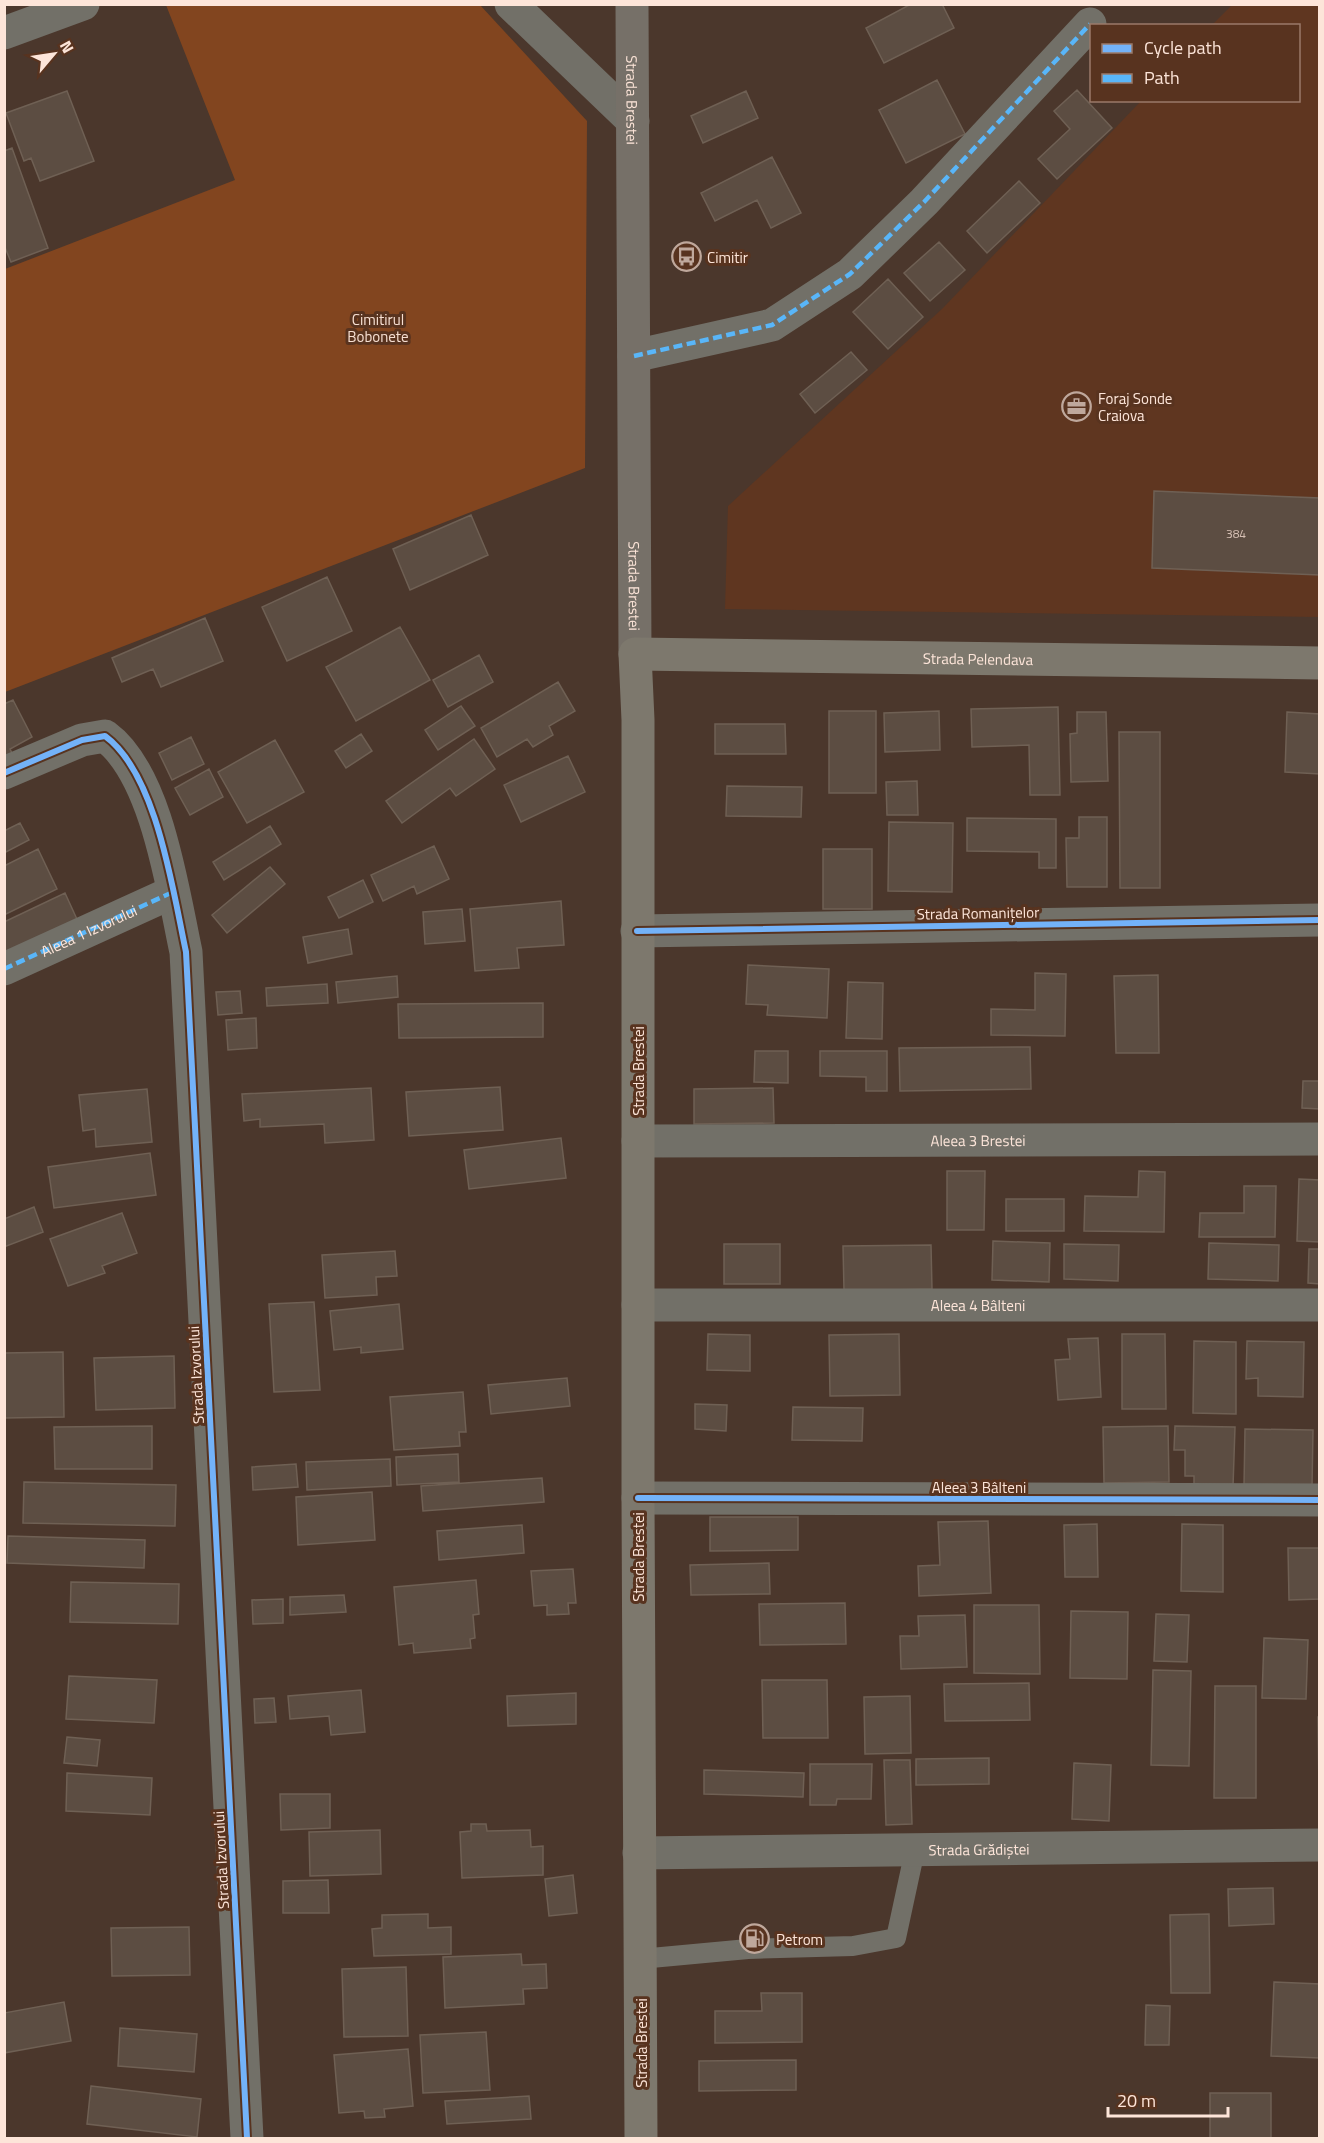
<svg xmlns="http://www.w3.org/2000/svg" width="1324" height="2143" font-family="'Titillium Web',sans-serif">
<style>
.built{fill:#5f3620}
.green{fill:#82451f}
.building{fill:#5c4d42;stroke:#6f6054;stroke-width:1.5}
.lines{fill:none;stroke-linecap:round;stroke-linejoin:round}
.service{stroke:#727068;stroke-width:20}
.minor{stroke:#727068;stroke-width:33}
.secondary{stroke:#767068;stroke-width:33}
.primary{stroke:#7d786d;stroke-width:33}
.quiet{stroke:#59b6f9;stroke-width:4.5;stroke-dasharray:9 4.5;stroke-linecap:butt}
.cycleway-casing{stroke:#58331f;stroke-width:10}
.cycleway{stroke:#73b2f8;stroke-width:6}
.labels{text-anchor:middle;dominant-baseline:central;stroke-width:6;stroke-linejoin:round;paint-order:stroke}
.number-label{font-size:12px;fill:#d5bfb3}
.street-label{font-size:15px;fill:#fde5d9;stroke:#58331f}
.poi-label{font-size:15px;fill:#fde5d9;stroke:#58331f;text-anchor:start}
.park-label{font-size:15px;fill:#f7dfd2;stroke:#58331f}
</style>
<rect width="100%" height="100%" fill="#4b372c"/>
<!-- built -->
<path class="built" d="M1232 5H1319V617L725 609 728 506 943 308 1141 101 1298 100V26L1212 25Z"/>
<!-- green -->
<path class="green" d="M166 5H480L587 121 585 468 5 692V269L235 180Z"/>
<!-- building -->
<path class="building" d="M911 4H942L954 28 884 63 866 28Z
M937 80 965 134 906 163 879 110Z
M1077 90 1112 128 1057 179 1038 159 1070 129 1054 111Z
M67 91 94 161 40 181 31 158 24 161 6 113Z
M746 91 758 118 703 143 691 116Z
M12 148 48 248 11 262 4 245V151Z
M772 157 801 213 771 228 757 200 715 221 701 193Z
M1019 181 1040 203 987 253 967 231Z
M939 242 965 270 930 301 904 273Z
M888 279 923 317 888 349 853 312Z
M851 352 867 370 815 413 800 394Z
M1154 491 1320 498V575L1152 568Z
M471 515 488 555 410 590 393 549Z
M327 577 352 631 287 661 262 607Z
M205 618 223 661 161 687 153 669 122 682 112 658Z
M400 627 430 680 356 721 326 667Z
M479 655 493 682 448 707 433 680Z
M558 682 575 711 549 726 553 735 533 747 527 739 497 757 481 728Z
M13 700 32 737 10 749 16 761 4 767V704Z
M461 706 475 726 438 750 425 730Z
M1058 707 1060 795H1030L1029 745 972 747 971 709Z
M829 711H876V793H829Z
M939 711 940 750 885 752 884 713Z
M1077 712H1106L1108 781 1071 782 1070 734 1077 733Z
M1287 712 1320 714V774L1285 772Z
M715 724H785L786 754H715Z
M1119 732H1160V888H1120Z
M361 734 372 751 346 768 335 751Z
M191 737 204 764 172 780 159 753Z
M474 739 495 769 456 796 450 788 402 823 386 801Z
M275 740 304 792 247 823 218 772Z
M568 756 585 792 521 822 504 785Z
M209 769 223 797 190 815 175 788Z
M917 781 918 815H887L886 782Z
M727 786 802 787 801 817 726 816Z
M1079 817H1107V887H1067L1066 838H1079Z
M967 818 1056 819V868H1039V852L967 851Z
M889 822 953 823 952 892 888 891Z
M20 823 29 840 4 853V831Z
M270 826 281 844 224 880 213 862Z
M434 846 449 879 417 894 414 886 383 901 371 875Z
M38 849 57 889 4 915V866Z
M823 849H872V909H823Z
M270 867 285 884 227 933 212 915Z
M363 880 373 902 339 918 328 897Z
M65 893 81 928 4 954V922Z
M561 901 564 945 517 948 519 968 475 971 470 909Z
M462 909 465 941 425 944 423 912Z
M348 929 352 954 308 963 303 937Z
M748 965 829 969 827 1018 767 1015 768 1005 746 1004Z
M1035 973 1066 974 1065 1036 991 1035V1009L1035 1010Z
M1158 975 1159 1053H1116L1114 976Z
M397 976 398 997 338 1003 336 982Z
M848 982 883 983 882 1039 846 1038Z
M327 984 328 1003 267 1006 266 988Z
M240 991 242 1013 218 1015 216 992Z
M543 1003V1037L399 1038 398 1004Z
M256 1018 257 1048 228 1050 226 1020Z
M1030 1047 1031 1089 900 1091 899 1048Z
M755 1051H788V1083L754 1082Z
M820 1051H887V1091H866V1077L820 1076Z
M1303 1081H1320V1109L1302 1108Z
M500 1087 503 1130 409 1136 406 1092Z
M371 1088 374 1140 325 1143 324 1124 260 1127V1119L244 1121 242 1094Z
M773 1088 774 1123 694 1124V1089Z
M147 1089 152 1142 96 1147 95 1129 83 1131 79 1095Z
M561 1138 566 1178 469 1189 464 1150Z
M150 1153 156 1195 54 1208 48 1167Z
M947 1171H985L984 1230H947Z
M1139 1171 1165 1172 1164 1232 1084 1231 1085 1196 1138 1197Z
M1299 1179 1320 1180V1242L1297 1241Z
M1244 1186H1276L1275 1237H1199L1200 1213H1244Z
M1006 1199H1064V1231H1006Z
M34 1207 43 1232 4 1247V1219Z
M122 1213 137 1253 102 1266 105 1273 68 1286 50 1239Z
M993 1241 1050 1243 1049 1282 992 1280Z
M1209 1243 1279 1245 1278 1281 1208 1279Z
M724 1244H780V1284H724Z
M1064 1244 1119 1245 1118 1281 1064 1279Z
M931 1245 932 1289 844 1291 843 1246Z
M1309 1249H1320V1284L1308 1283Z
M395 1251 397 1276 376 1277 377 1295 325 1298 322 1255Z
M314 1302 320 1390 274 1392 269 1304Z
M399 1304 403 1349 361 1353V1347L334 1350 330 1311Z
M708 1334 750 1335V1371L707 1370Z
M899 1334 900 1395 830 1396 829 1335Z
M1122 1334H1165L1166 1409H1122Z
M1098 1338 1101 1397 1058 1400 1055 1360 1070 1359 1068 1339Z
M1194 1341 1236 1342V1414L1193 1413Z
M1247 1341 1304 1342 1303 1397 1258 1396V1378L1246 1379Z
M63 1352 64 1417 4 1418V1353Z
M174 1356 175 1408 96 1410 94 1358Z
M567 1378 570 1406 491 1414 488 1385Z
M463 1392 466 1432H459L460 1446 394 1450 390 1397Z
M695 1404 727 1405 726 1431 695 1429Z
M793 1407 863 1408 862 1441 792 1440Z
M152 1426V1469H55L54 1427Z
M1168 1426 1169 1482 1104 1483 1103 1427Z
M1175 1426 1235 1427 1233 1487 1194 1486V1476H1185V1450H1174Z
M1245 1429 1313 1430 1312 1487 1244 1486Z
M458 1454 459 1482 397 1485 396 1457Z
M390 1459 391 1486 307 1490 306 1462Z
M296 1464 298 1487 253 1490 252 1467Z
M542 1478 544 1502 423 1511 421 1486Z
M24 1482 176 1485 175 1526 23 1523Z
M372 1492 375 1540 298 1545 296 1497Z
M710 1517H798V1550L710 1551Z
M988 1521 991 1593 919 1596 918 1566 940 1565 938 1522Z
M1097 1524 1098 1577H1065L1064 1525Z
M1182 1524 1223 1525V1592L1181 1591Z
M522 1525 524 1553 439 1560 437 1531Z
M8 1536 145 1540 144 1568 7 1563Z
M1288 1548H1320V1599L1289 1600Z
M769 1563 770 1594 691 1595 690 1565Z
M573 1569 576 1603H568L569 1614 547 1615V1605L534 1606 531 1571Z
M476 1580 479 1614 473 1615 475 1638 470 1639 471 1648 414 1653 413 1643 399 1645 394 1587Z
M71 1582 179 1584 178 1624 70 1622Z
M344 1595 346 1612 290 1615V1597Z
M283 1599V1623L253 1624 252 1600Z
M845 1603 846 1644 760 1645 759 1604Z
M974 1605H1039L1040 1674 974 1673Z
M1071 1611 1128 1612 1127 1679 1070 1678Z
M1156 1614 1189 1615 1187 1662 1154 1661Z
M965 1615 967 1667 901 1669 900 1636H919L918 1616Z
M1264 1638 1308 1640 1306 1699 1262 1698Z
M1153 1670 1191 1671 1189 1766 1151 1765Z
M69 1676 157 1680 154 1723 66 1719Z
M762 1680H827L828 1738H763Z
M1029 1683 1030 1720 945 1721 944 1684Z
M1215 1686H1256V1798H1214Z
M361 1690 365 1732 331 1735 329 1716 290 1719 288 1696Z
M576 1693V1724L508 1726 507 1696Z
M910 1696 911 1753 865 1754 864 1697Z
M274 1698 276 1722 255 1723 254 1699Z
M1318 1717H1320V1792H1319Z
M67 1737 100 1740 97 1766 64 1763Z
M989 1758V1784L916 1785V1759Z
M884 1760H910L912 1824 886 1825Z
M1074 1763 1111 1765 1109 1821 1072 1819Z
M810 1764H872L871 1799H837L836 1805H810Z
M704 1770 804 1773 803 1797 704 1794Z
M67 1773 152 1778 150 1815 66 1811Z
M280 1794H330V1828L281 1830Z
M471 1824H486L487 1831 530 1830 531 1847 543 1846V1875L462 1878 460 1832 471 1831Z
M380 1830 381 1874 310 1876 309 1832Z
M573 1875 577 1913 549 1916 545 1879Z
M328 1880 329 1913H283V1881Z
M1273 1888 1274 1924 1229 1926 1228 1889Z
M428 1914V1928L451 1927V1954L374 1956 372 1929 382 1928V1915Z
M1209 1914 1210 1993H1171L1170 1915Z
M189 1927 190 1975 112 1976 111 1928Z
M521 1954 522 1965 546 1964 547 1988 523 1989 524 2004 445 2008 443 1957Z
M406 1967 408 2036 344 2037 342 1969Z
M1274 1982 1320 1984V2058L1271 2056Z
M761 1993H802V2042L715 2043V2011H762Z
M64 2002 71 2041 4 2053V2013Z
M1146 2005 1170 2006 1169 2045H1145Z
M120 2028 197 2034 194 2072 118 2066Z
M486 2032 490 2090 423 2093 420 2035Z
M408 2049 413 2106 384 2109 385 2117 365 2118 364 2111 339 2113 334 2055Z
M796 2060V2090L699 2091V2061Z
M91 2086 201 2099 197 2137 87 2124Z
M1210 2093H1271V2138H1210Z
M529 2096 531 2119 447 2124 445 2101Z"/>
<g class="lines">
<!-- service -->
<path class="service" d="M640 1959 748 1949 853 1946 896 1938 915 1850"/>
<!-- minor -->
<g class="minor">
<path d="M511 4 633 121"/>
<path d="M4 33 83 4"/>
<path d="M634 356 772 325 850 274 924 202 1090 24"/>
<path d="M4 773 82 740 105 736C157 774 173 892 186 952L247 2138"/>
<path d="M637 931 1320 920"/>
<path id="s1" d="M4 969 173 892"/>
<path id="s2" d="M638 1141 1320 1139"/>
<path id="s3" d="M638 1305H1320"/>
<path d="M638 1498 1320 1500"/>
<path id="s4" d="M639 1853 1320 1845"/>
</g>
<!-- secondary -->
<path class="secondary" id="s5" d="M632 4 635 654"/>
<!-- primary -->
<path class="primary" id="s6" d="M641 2138 638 1498V720L635 654 1320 663"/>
<!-- quiet -->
<path class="quiet" d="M634 356 772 325 850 274 924 202 1090 24
M4 969 173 892"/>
<defs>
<path id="cycleway" d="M4 773 82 740 105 736C157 774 173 892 186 952L247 2138
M637 931 1320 920
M638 1498 1320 1500"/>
</defs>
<!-- cycleway casing -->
<use href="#cycleway" class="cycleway-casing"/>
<!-- cycleway -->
<use href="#cycleway" class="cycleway"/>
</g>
<!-- icons -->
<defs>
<symbol id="bus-ring" viewBox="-11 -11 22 22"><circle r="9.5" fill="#58331f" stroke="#bfa89c" stroke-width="1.5"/><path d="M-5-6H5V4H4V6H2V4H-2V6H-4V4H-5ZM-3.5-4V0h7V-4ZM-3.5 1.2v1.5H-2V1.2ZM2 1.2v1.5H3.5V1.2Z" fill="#bfa89c"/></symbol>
<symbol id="office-ring" viewBox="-11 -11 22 22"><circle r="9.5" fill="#58331f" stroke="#bfa89c" stroke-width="1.5"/><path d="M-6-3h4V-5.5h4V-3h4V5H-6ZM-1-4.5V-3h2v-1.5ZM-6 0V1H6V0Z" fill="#bfa89c"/></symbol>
<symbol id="fuel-ring" viewBox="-11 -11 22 22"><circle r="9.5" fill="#58331f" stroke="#bfa89c" stroke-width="1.5"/><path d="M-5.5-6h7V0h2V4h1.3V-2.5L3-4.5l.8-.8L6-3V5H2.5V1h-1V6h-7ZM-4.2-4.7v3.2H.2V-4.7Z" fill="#bfa89c"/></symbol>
</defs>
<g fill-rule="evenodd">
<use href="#bus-ring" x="670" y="240" width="33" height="33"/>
<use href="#office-ring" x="1060" y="390" width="33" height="33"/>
<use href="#fuel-ring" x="738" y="1922" width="33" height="33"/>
</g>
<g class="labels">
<!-- number labels -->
<g class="number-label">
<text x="1236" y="533">384</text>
</g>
<!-- street labels -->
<g class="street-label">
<text stroke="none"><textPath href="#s5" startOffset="96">Strada Brestei</textPath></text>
<text stroke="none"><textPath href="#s5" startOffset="582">Strada Brestei</textPath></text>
<text stroke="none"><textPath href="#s6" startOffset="1827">Strada Pelendava</textPath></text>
<text transform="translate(978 913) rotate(-1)">Strada Romanițelor</text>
<text stroke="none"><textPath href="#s1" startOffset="93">Aleea 1 Izvorului</textPath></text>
<text transform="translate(638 1071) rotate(-90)">Strada Brestei</text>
<text stroke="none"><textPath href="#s2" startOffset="340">Aleea 3 Brestei</textPath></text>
<text stroke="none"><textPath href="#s3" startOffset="340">Aleea 4 Bâlteni</textPath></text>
<text transform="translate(196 1375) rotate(-93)">Strada Izvorului</text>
<text x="979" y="1487">Aleea 3 Bâlteni</text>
<text transform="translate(638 1557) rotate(-90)">Strada Brestei</text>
<text stroke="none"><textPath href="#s4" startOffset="340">Strada Grădiștei</textPath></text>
<text transform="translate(221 1860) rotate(-93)">Strada Izvorului</text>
<text transform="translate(641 2043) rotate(-90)">Strada Brestei</text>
</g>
<!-- poi labels -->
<g class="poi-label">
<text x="707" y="257">Cimitir</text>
<text x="1098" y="398">Foraj Sonde<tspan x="1098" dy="17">Craiova</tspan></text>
<text x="776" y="1939">Petrom</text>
</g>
<!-- park labels -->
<g class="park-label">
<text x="378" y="319">Cimitirul<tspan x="378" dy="17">Bobonete</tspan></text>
</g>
</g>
<!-- border -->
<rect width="1324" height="2143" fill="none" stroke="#fde5d9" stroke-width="12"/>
<!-- legend -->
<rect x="1090" y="24" width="210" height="78" fill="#58331f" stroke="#9a7a69" stroke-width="1.5"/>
<rect x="1102" y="44" width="30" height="9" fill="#73b2f8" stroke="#9a7a69" stroke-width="1.5"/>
<text x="1144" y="54" font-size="18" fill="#fde5d9">Cycle path</text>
<rect x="1102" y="74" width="30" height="9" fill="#59b6f9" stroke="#9a7a69" stroke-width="1.5"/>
<text x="1144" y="84" font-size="18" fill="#fde5d9">Path</text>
<!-- north arrow -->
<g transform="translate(54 54) rotate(61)" stroke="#58331f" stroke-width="4.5" paint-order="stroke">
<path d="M0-4.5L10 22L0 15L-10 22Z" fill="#fde5d9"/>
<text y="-9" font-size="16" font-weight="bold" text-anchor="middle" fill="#fde5d9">N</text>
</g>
<!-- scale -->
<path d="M1108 2107v9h120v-9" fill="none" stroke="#fde5d9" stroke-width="3"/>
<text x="1117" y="2107" font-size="18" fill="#fde5d9" stroke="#58331f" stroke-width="4.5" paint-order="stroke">20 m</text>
</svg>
